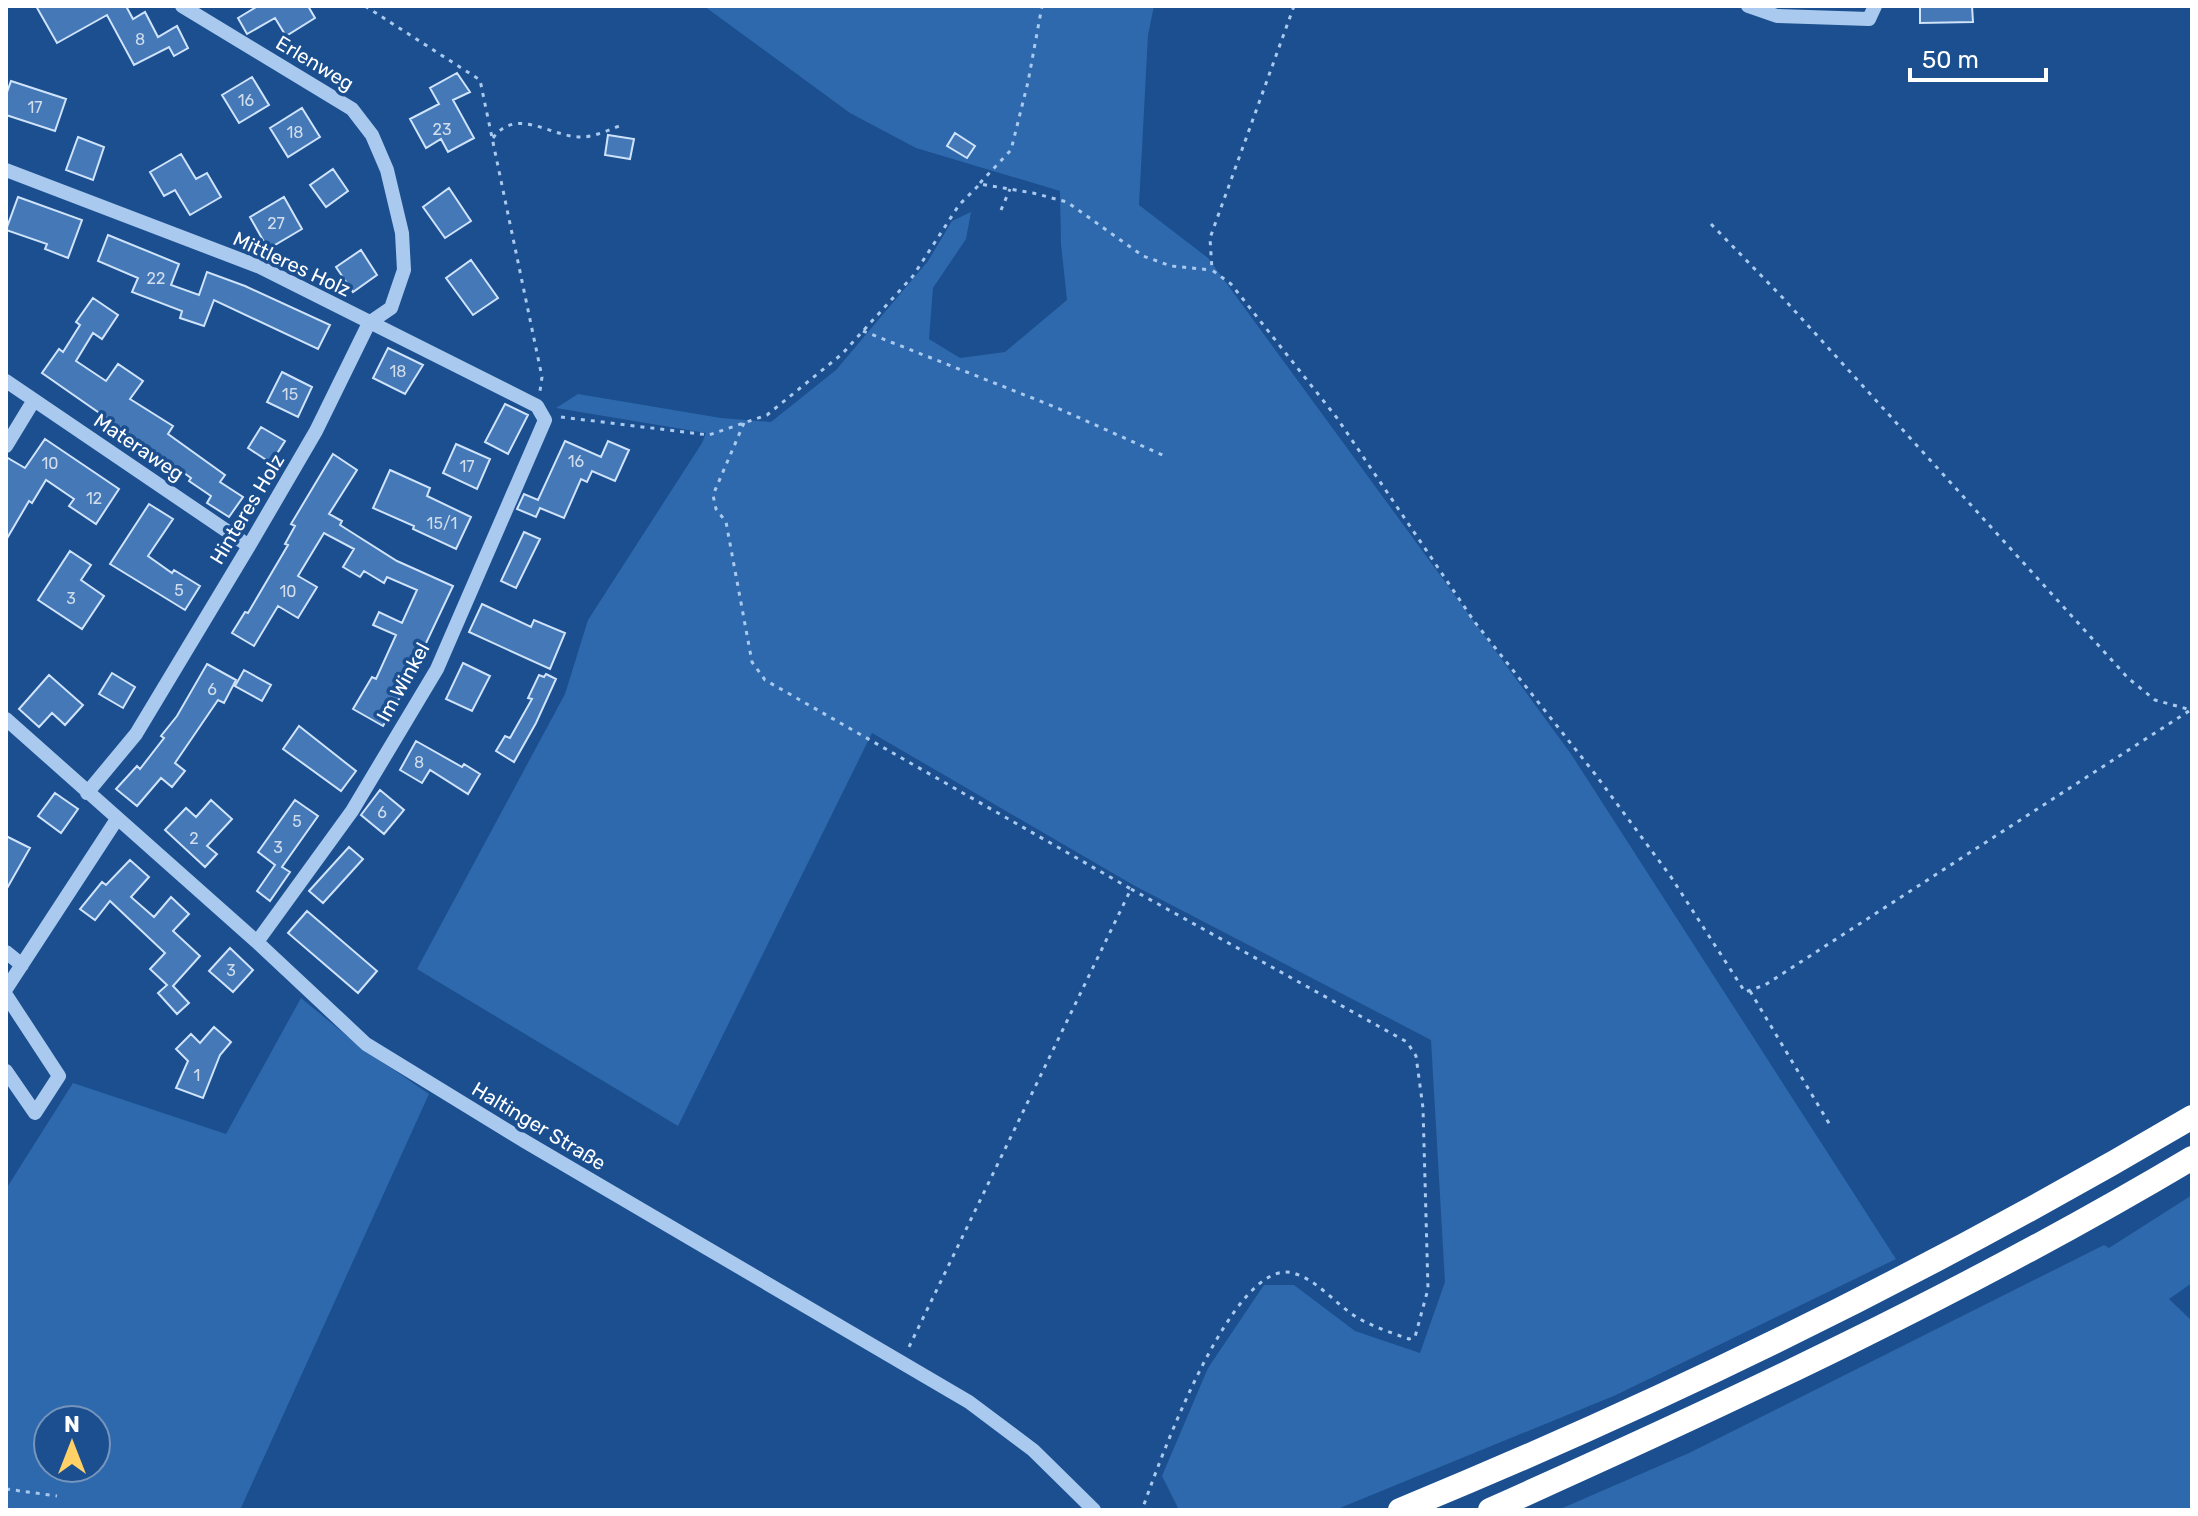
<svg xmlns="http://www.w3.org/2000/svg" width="2198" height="1516" font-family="Rubik,sans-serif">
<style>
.green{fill:#2e69ad;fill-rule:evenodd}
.building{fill:#4478b7;stroke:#cfe3fa;stroke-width:2}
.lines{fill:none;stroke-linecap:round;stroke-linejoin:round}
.path{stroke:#a9c9ee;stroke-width:3;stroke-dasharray:4 6;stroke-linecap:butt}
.minor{stroke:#a9c9ee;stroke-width:14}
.highway{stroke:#fff;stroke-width:24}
.labels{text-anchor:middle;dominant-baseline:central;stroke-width:7;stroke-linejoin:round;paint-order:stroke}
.number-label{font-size:16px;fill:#d0dded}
.street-label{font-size:20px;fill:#fff;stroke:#1b4f8f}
</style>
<rect width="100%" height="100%" fill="#1b4f8f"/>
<!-- green -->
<path class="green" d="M704 6H1154L1148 35 1139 205 1208 258 1571 754 1896 1259 1616 1395 1335 1510H1179L1162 1476 1208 1368 1264 1285H1294L1355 1331 1420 1353 1445 1282 1431 1040 1135 886 872 733 678 1126 417 969 565 694 588 620 702 443 706 433 556 408 578 394 721 418 771 422 836 370 928 261 952 221 971 212 966 239 933 288 929 339 960 358 1005 352 1067 300 1061 244 1060 191 916 148 850 113Z
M301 998 358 1045 429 1094 240 1510H6V1189L73 1083 226 1134ZM48 1420H96V1468H48Z
M2192 1195V1283L2169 1299 2192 1321V1510H1558L1689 1453 2104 1245 2109 1248Z"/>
<!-- building -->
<path class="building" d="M36 6H126L133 19 145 12 158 37 177 26 188 48 174 56 169 47 134 65 107 15 57 43Z
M258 6H308L315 18 286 36 275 18 247 34 238 18Z
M1920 6H1972L1973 22 1920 23Z
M457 73 470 92 453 100 474 138 448 152 441 139 426 148 410 119 439 104 430 88Z
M252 77 269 105 239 123 222 95Z
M11 81 66 99 55 131 6 115V95Z
M302 108 320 137 288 157 270 128Z
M955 133 975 146 967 158 947 146Z
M608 135 634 139 630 159 605 155Z
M78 137 104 147 93 180 66 170Z
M181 154 196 179 207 173 221 197 190 215 175 190 164 196 150 172Z
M333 169 348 191 326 207 310 185Z
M449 188 471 221 445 238 423 207Z
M18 197 82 220 68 258 45 249 47 244 6 230Z
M284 197 302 229 268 249 250 217Z
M108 235 179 264 171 285 199 295 207 272 245 286 330 325 318 349 214 300 204 326 180 318 182 311 132 292 138 278 98 261Z
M361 250 377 275 353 292 336 267Z
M471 260 498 298 473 315 446 278Z
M93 298 118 315 102 339 93 333 76 361 106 381 118 364 143 381 130 399 173 426 168 434 225 475 220 482 243 497 229 517 207 503 211 496 189 481 191 478 156 453 155 455 125 437 128 433 42 373 59 349 63 352 80 325 76 322Z
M388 348 423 365 405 394 373 378Z
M282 372 312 387 298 417 267 402Z
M505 404 528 415 508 454 485 442Z
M261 427 285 441 271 463 248 448Z
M45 439 119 489 96 524 69 506 74 499 46 480 32 503 29 501 6 540V457L25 468Z
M565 441 601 457 608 441 629 450 615 481 592 471 587 482 581 479 564 518 540 508 536 517 517 509 524 494 538 500Z
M456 444 490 459 477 489 443 473Z
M333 454 357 470 329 514 342 521 340 525 397 561 453 586 402 694 383 726 353 709 372 677 376 679 396 635 373 625 379 612 402 623 417 590 387 577 384 583 364 571 360 577 343 567 354 549 324 533 298 576 317 587 298 618 278 606 254 646 232 633 245 612 248 613 288 545 285 544 295 526 291 524Z
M390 470 430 488 427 496 471 517 456 549 413 529 414 526 373 508Z
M149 504 173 519 148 556 172 573 174 570 200 586 185 610 110 564Z
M524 532 540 539 516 588 501 581Z
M70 551 91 565 81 580 104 596 82 629 38 600Z
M482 604 531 627 534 620 565 633 550 669 469 632Z
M463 663 490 676 472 711 446 699Z
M207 664 236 680 224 703 218 700 175 763 185 771 172 787 161 778 137 806 116 789 137 766 140 769 164 738 161 736 177 716Z
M244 670 271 685 262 701 235 686Z
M112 673 135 687 123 708 99 694Z
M546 674 556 679 536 723 514 762 496 751 505 736 510 738 532 699 528 698 539 675 544 677Z
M49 675 83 705 65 725 52 713 39 727 19 709Z
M299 726 356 771 341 791 283 749Z
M416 741 462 767 464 764 480 774 468 794 430 770 422 783 400 770Z
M380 790 404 810 384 834 361 815Z
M55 793 78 809 61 833 38 816Z
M211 800 232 819 207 846 217 854 205 867 165 830 186 808 196 817Z
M295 800 318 816 282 867 290 872 270 901 257 891 275 865 258 852Z
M6 836 30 848 6 890Z
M349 847 363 859 323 903 309 891Z
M130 860 149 877 131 897 154 917 171 897 189 914 173 931 200 956 173 986 189 1003 177 1014 158 993 167 985 150 969 165 953 110 901 95 920 80 909 102 882 106 885Z
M307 911 377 971 358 993 288 933Z
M230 948 253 970 233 992 209 971Z
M214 1027 231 1042 220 1055 203 1098 176 1088 188 1061 176 1049 191 1034 200 1043Z"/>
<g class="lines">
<!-- path -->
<path class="path" d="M365 6 480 80 542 377 540 391
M1294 6 1210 238 1212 270 1231 284 1337 418 1474 621 1595 774 1671 877 1745 992 1765 985 2192 709
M493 138C517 106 550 137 581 137 595 137 611 129 624 124
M980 183 1011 150 1028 82 1042 6
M1001 210 1010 189
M1711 224 1783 298 2128 678 2155 700 2191 710
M863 331 1055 407 1167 457
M561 417 709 435 767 415 842 354 913 276 959 205 980 184 1033 193 1067 202 1143 256 1171 266 1212 270
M744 423 713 495 716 509 726 522 752 662 765 680 1131 889 909 1347
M1131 889 1407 1042 1416 1056 1423 1108 1428 1289 1415 1337 1409 1339C1392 1333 1374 1327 1358 1318 1336 1305 1318 1280 1293 1273 1233 1256 1158 1465 1142 1510
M1750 991 1830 1125
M6 1489 57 1496"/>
<!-- minor -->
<path class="minor" d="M1748 6 1777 16 1869 19 1875 6
M6 170 260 267 537 406 545 420 437 669 352 811 257 942
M6 381 249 546
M6 446 34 400
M6 719 257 942 366 1044 526 1142 969 1402 1033 1450 1094 1510
M87 793 136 734 249 546 316 431 369 323 391 308 404 270 402 233 387 170 372 135 352 109 182 6
M6 952 22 965
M6 989 117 819
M6 995 59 1076 35 1113 6 1071"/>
<!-- highway -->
<path class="highway" d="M1400 1510C1673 1398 1938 1267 2192 1117
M1490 1510C1729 1403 1967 1292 2192 1158"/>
</g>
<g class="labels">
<!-- number labels -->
<g class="number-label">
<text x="140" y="39">8</text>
<text x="246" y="100">16</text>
<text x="35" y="107">17</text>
<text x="442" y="129">23</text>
<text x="295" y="132">18</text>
<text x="276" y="223">27</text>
<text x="156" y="278">22</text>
<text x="398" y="371">18</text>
<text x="290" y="394">15</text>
<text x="576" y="461">16</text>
<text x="50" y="463">10</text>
<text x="467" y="466">17</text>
<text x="94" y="498">12</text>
<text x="442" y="523">15/1</text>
<text x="179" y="590">5</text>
<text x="288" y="591">10</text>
<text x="71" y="598">3</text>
<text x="212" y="689">6</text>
<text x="419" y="762">8</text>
<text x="382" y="812">6</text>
<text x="297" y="821">5</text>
<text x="194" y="838">2</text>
<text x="278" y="847">3</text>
<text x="231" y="970">3</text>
<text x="197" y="1075">1</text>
</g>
<!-- street labels -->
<g class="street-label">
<text transform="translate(315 63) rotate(31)">Erlenweg</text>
<text transform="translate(292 264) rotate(25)">Mittleres Holz</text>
<text transform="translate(139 447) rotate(34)">Materaweg</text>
<text transform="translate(247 509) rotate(-59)">Hinteres Holz</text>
<text transform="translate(403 682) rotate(-61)">Im Winkel</text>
<text transform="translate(539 1126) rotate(31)">Haltinger Straße</text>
</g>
</g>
<!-- border -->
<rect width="2198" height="1516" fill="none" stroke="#ffffff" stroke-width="16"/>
<!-- north arrow -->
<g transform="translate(72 1444)"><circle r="38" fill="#1b4f8f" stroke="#7695bc" stroke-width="2"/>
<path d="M0-6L14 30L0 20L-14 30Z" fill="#ffd166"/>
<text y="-12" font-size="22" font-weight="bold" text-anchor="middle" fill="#ffffff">N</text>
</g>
<!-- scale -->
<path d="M1910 68v12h136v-12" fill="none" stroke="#ffffff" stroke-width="4"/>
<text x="1922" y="68" font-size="24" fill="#ffffff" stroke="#1b4f8f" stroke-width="6" paint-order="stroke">50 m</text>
</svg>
